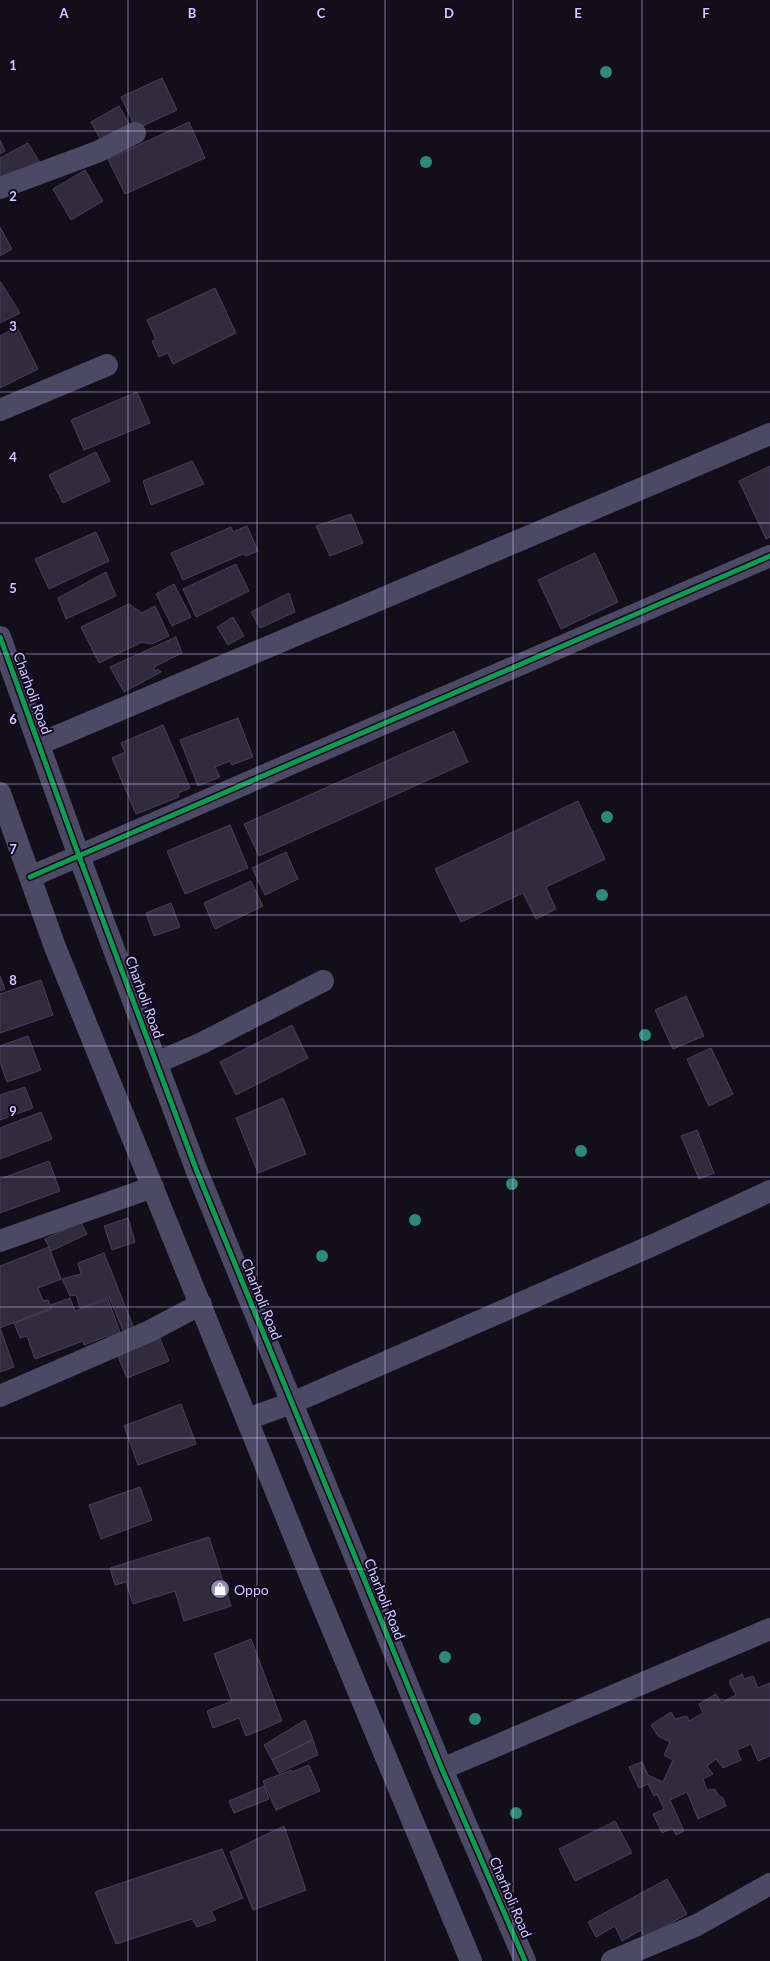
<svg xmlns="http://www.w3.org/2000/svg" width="770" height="1961" font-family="Lato,sans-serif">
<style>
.building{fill:#302c3e;stroke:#47405a}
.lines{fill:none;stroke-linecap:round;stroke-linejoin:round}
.minor{stroke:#4c4965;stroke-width:22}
.cycleway-casing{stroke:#0f0a20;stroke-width:8}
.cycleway{stroke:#139951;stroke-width:5}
.tree{fill:#30887d}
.grid{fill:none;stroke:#d3c9ff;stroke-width:1;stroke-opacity:0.55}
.labels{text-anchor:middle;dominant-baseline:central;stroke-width:4;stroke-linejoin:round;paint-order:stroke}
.street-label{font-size:14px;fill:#d3c9ff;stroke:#0f0a20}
.poi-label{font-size:14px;fill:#d3c9ff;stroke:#0f0a20;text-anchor:start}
.grid-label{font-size:13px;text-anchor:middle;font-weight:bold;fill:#d3c9ff;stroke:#0f0a20;stroke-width:4;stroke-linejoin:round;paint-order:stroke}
</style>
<rect width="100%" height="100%" fill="#120f1b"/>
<!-- building -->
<path class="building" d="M162 78 177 110 136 129 121 97Z
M119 106 132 129 104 146 91 122Z
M189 122 205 158 125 194 108 159Z
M0 140 5 151 0 154Z
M28 143 40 163 0 183V158Z
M85 170 103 201 71 220 53 189Z
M0 227 12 249 0 256Z
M0 281 20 313 0 323Z
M215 288 236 333 173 364 168 353 159 357 152 341 156 340 147 320Z
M17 327 38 369 0 388V336Z
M137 392 150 423 84 450 71 420Z
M96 452 110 481 63 503 49 475Z
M192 461 204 484 151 505 143 481Z
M770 466V537L766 539 739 481Z
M351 514 363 543 330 556 316 526Z
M247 526 258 551 246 556 243 554 183 580 171 553 231 527 233 532Z
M96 532 109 561 49 589 35 559Z
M595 553 618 602 561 629 538 580Z
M236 564 249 591 196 617 183 589Z
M106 572 116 596 66 619 58 598Z
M174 584 191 617 172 626 156 594Z
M289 593 295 612 260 628 251 612Z
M129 604 142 613 155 606 169 636 152 644 142 642 99 663 81 627Z
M233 617 244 636 228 645 217 627Z
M176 637 182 653 154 667 155 671 158 669 161 672 124 692 110 667Z
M238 718 253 757 232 765 230 761 215 767 220 777 198 786 180 740Z
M163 725 190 788 178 793 179 797 136 814 112 758 125 752 121 743Z
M454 731 468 762 259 856 244 824Z
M578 801 605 859 546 887 556 909 536 919 523 893 461 922 435 869Z
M230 825 248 868 185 894 167 851Z
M286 852 298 879 265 895 252 868Z
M251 881 263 906 215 929 204 903Z
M171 903 180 927 154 936 146 913Z
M0 976 5 989 0 991Z
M41 980 53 1015 0 1033V994Z
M686 996 704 1036 673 1049 655 1010Z
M292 1025 308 1058 236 1095 220 1062Z
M28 1036 41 1070 7 1082 0 1062V1046Z
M711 1048 733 1094 709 1106 687 1059Z
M25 1087 33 1108 0 1120V1095Z
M283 1098 306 1154 258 1173 236 1118Z
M41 1112 52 1139 0 1159V1128Z
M697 1130 714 1173 699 1179 681 1136Z
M49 1161 60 1191 0 1213V1179Z
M128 1218 135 1242 112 1250 104 1226Z
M81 1222 87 1234 51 1251 45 1239Z
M49 1247 61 1279 38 1288 43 1301 48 1300 51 1308 0 1328V1266Z
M104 1253 135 1331 125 1335 109 1297 80 1308 76 1295 70 1296 62 1279 81 1274 78 1263Z
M70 1298 75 1311 108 1299 121 1335 109 1340 107 1336 84 1345 83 1341 35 1359 27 1336 20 1338 14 1323 52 1309 51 1305Z
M0 1328 14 1367 0 1372Z
M159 1336 169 1361 127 1378 116 1352Z
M181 1404 196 1444 138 1465 124 1426Z
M140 1487 152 1520 101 1539 89 1505Z
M209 1537 231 1606 184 1621 175 1591 133 1604 126 1582 115 1585 110 1568Z
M251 1639 282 1721 246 1736 239 1718 213 1728 207 1711 232 1701 214 1654Z
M742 1674 744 1679 753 1676 758 1688 770 1683V1756L758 1761 751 1744 737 1750 741 1760 723 1768 716 1759 707 1766 713 1774 703 1779 707 1790 715 1789 717 1794 723 1798 726 1806 698 1819 687 1792 670 1800 684 1831 676 1835 673 1828 662 1833 653 1814 664 1809 657 1794 654 1796 648 1784 639 1788 629 1767 642 1762 648 1775 663 1782 673 1760 664 1755 670 1742 658 1736 651 1725 671 1712 675 1719 687 1716 689 1721 703 1713 699 1704 716 1694 721 1703 736 1695 730 1684V1680Z
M305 1720 313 1739 272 1760 264 1745Z
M313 1740 318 1755 279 1773 272 1760Z
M309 1765 320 1791 276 1810 263 1781 291 1770 292 1772Z
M264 1786 269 1799 234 1813 229 1801Z
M615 1821 632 1853 575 1881 559 1849Z
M284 1826 306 1890 253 1910 230 1852Z
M222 1849 243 1898 211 1911 216 1920 197 1927 192 1919 116 1944 95 1892Z
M667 1879 687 1914 645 1938 641 1930 622 1941 615 1926 596 1937 588 1922Z"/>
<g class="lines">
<!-- minor -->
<path class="minor" d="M0 188 97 152 135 133
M0 410 107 365
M0 637 79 856 196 1169 442 1769 525 1961
M39 744 770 434
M0 793 55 947 312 1580 471 1961
M30 877 770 556
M156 1063 202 1043 323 981
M0 1241 153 1187
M0 1396 150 1331 201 1304
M247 1419 292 1403 651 1246 770 1191
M442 1769 770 1629
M612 1961 697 1925 770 1884"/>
<defs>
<path id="cycleway" d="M0 637 79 856 196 1169 442 1769 525 1961
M30 877 770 556"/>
</defs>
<!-- cycleway casing -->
<use href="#cycleway" class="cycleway-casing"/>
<!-- cycleway -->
<use href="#cycleway" class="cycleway"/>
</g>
<!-- trees -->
<g class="tree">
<circle cx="606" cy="72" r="6"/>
<circle cx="426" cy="162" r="6"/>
<circle cx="607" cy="817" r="6"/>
<circle cx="602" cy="895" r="6"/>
<circle cx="645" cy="1035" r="6"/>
<circle cx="581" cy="1151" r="6"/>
<circle cx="512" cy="1184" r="6"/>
<circle cx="415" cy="1220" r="6"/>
<circle cx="322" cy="1256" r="6"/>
<circle cx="445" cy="1657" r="6"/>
<circle cx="475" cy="1719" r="6"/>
<circle cx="516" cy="1813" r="6"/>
</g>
<!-- grid -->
<path class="grid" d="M128 0V1961M257 0V1961M385 0V1961M513 0V1961M642 0V1961M0 131H770M0 261H770M0 392H770M0 523H770M0 654H770M0 784H770M0 915H770M0 1046H770M0 1177H770M0 1307H770M0 1438H770M0 1569H770M0 1700H770M0 1830H770"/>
<!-- icons -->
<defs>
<symbol id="shop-disc" viewBox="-11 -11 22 22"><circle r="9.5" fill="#8f88af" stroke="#0f0a20"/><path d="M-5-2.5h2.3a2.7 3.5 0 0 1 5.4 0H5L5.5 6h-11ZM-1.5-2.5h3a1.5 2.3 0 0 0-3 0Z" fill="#fff"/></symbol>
</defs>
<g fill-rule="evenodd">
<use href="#shop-disc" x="209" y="1578" width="22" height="22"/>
</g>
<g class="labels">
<!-- street labels -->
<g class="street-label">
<text transform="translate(33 693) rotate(70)">Charholi Road</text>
<text transform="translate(145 997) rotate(70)">Charholi Road</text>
<text transform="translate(262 1299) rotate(68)">Charholi Road</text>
<text transform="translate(385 1599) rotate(68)">Charholi Road</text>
<text transform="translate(511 1897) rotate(67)">Charholi Road</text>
</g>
<!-- poi labels -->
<g class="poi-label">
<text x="234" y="1589">Oppo</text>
</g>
</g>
<g class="grid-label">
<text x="64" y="18">A</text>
<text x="192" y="18">B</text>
<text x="321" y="18">C</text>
<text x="449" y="18">D</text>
<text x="578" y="18">E</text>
<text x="706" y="18">F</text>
<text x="13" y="70">1</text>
<text x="13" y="201">2</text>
<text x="13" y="331">3</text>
<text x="13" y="462">4</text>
<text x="13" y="593">5</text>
<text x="13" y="724">6</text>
<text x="13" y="854">7</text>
<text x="13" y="985">8</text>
<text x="13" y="1116">9</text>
</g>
</svg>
